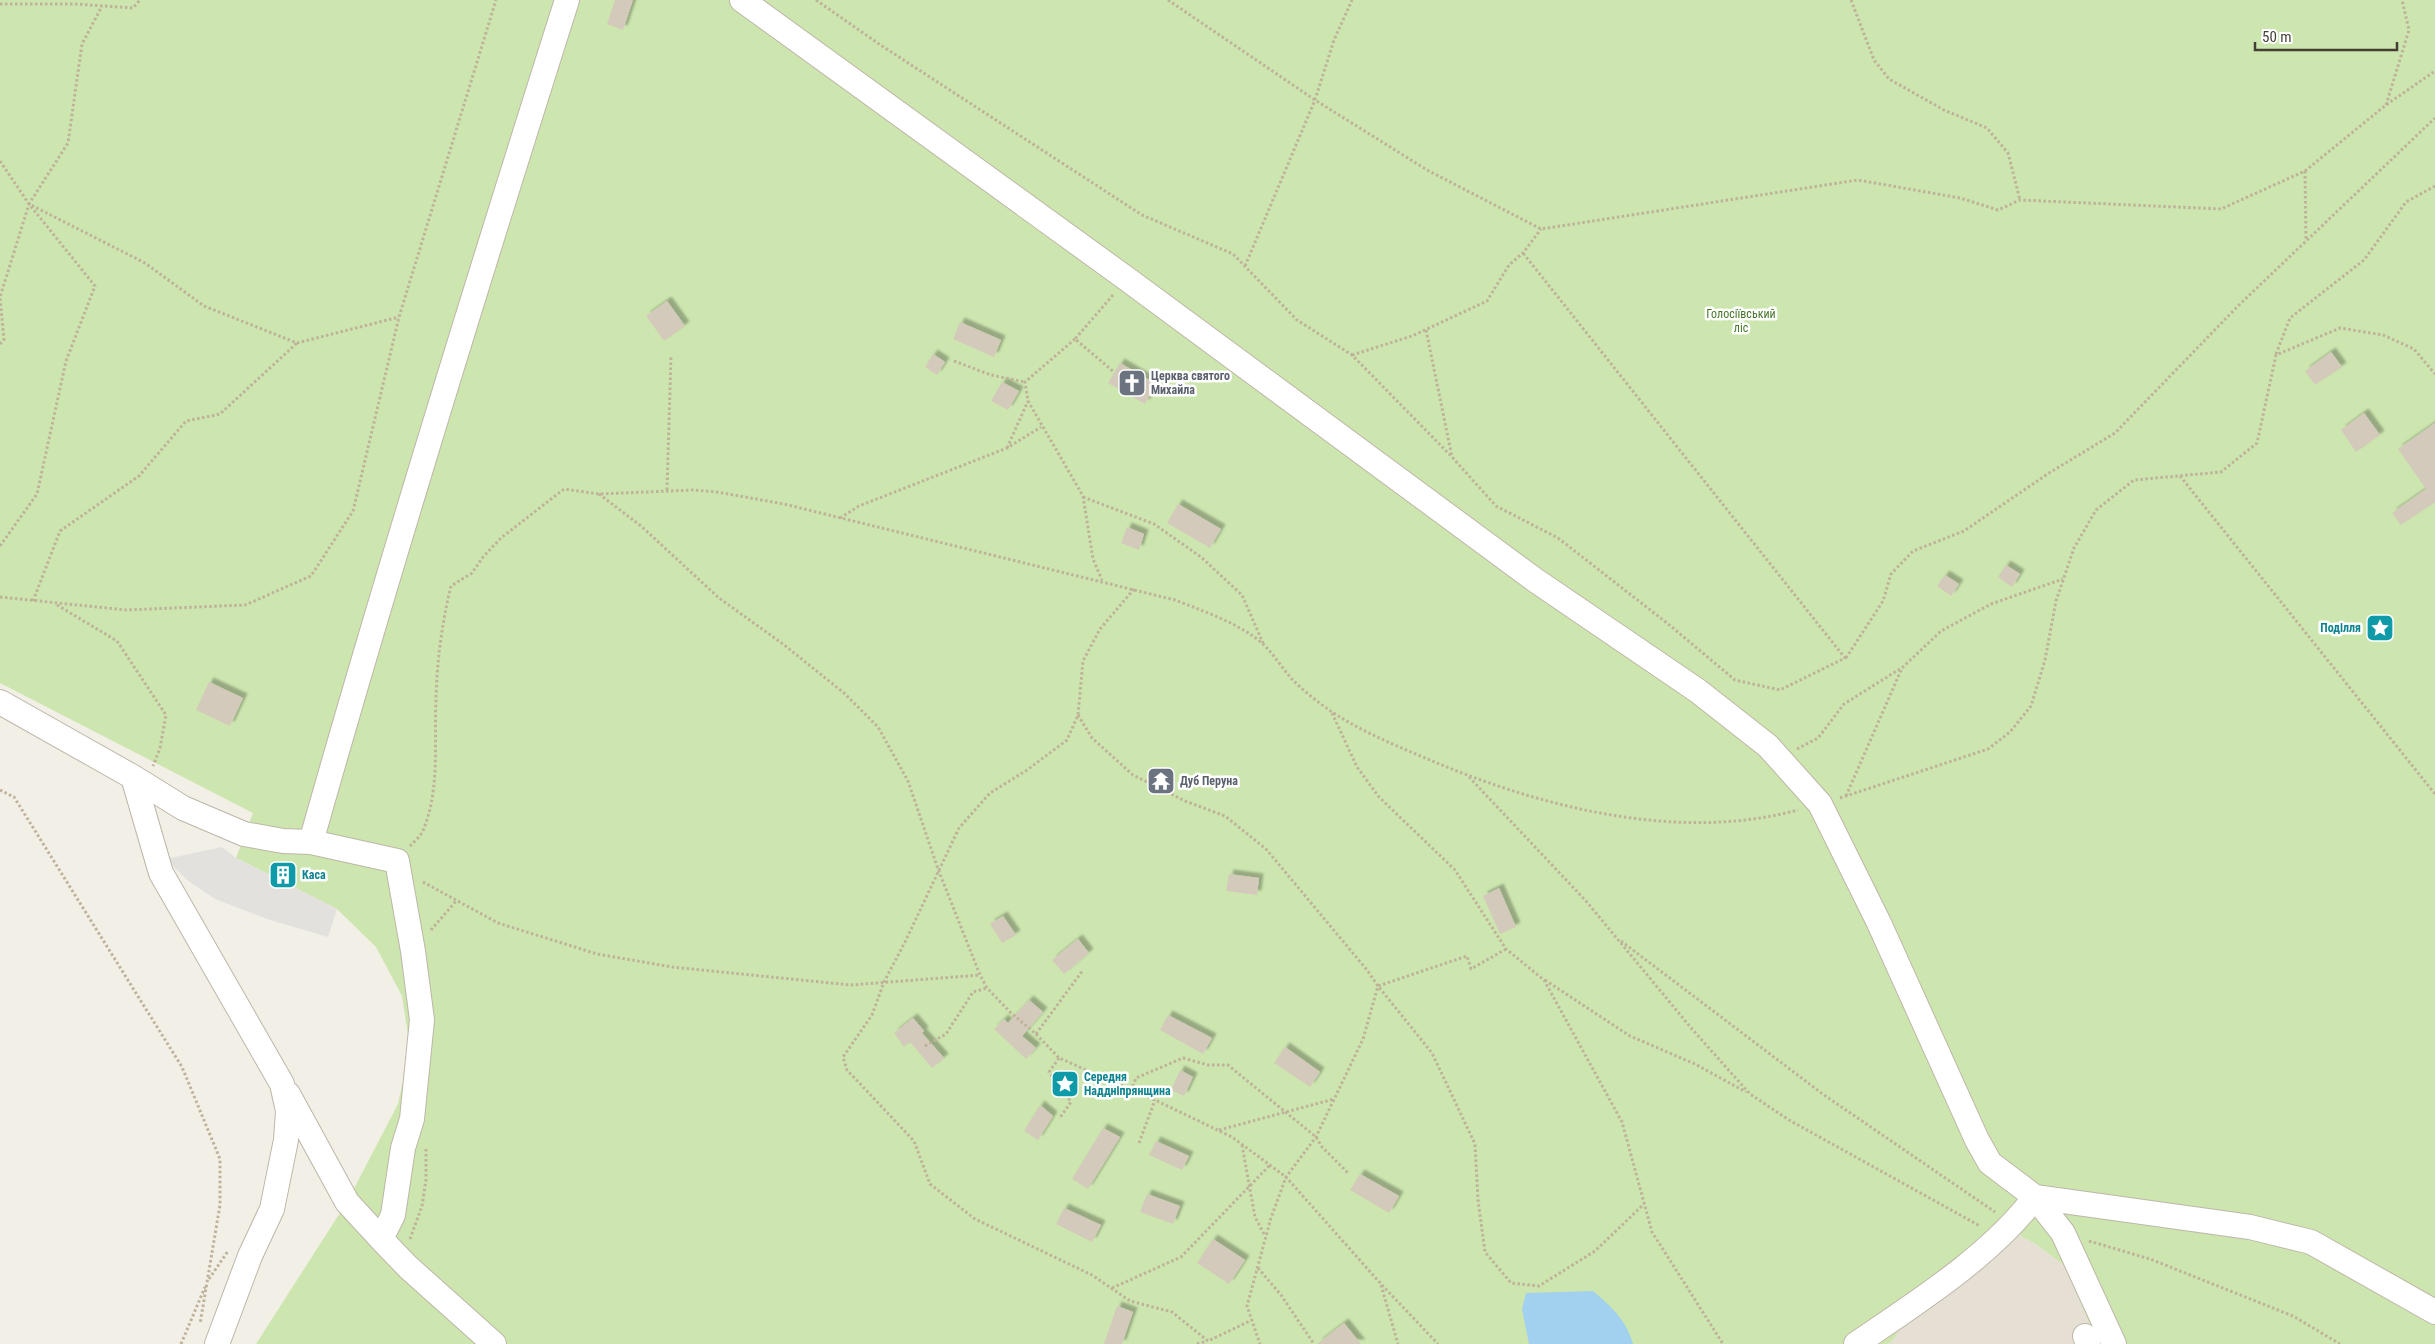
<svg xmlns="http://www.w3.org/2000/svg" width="2435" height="1344" font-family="'Roboto Condensed',sans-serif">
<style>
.residential{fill:#e6e0d4}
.green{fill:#cde6af}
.parking{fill:#e3e1de}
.water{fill:#a2d0ef}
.building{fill:#d4cabb;filter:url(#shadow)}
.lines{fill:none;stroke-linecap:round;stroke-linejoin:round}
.minor-casing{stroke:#beb6a8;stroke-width:26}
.path{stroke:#bfb29a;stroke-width:3;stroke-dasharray:2.5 2.5;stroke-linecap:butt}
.minor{stroke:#fff;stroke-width:24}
.labels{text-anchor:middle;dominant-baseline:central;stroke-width:5;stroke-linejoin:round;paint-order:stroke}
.park-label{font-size:12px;fill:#467629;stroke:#fff}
.worship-label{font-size:12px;font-weight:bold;fill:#5b616d;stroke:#fff;text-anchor:start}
.culture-label{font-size:12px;font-weight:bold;fill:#0d838f;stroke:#fff;text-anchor:start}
</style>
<defs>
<filter id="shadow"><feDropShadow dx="4.5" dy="-4.5" stdDeviation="1" flood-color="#0004"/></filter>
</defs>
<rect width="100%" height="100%" fill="#f2efe6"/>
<!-- residential -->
<path class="residential" d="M2019 1235 2037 1245 2065 1266 2098 1344H1888L1894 1339 1905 1319Z"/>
<!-- green -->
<path class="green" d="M0 0H2435V1344H2098L2065 1266 2037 1245 2019 1235 1905 1319 1894 1339 1888 1344H256L347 1202 398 1104 410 1048 402 996 376 947 337 909 236 858 253 813 0 683Z"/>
<!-- parking -->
<path class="parking" d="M222 847 236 858 337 909 328 937 270 920 215 899 187 880 166 859Z"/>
<!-- water -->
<path class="water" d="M1593 1291C1612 1307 1626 1320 1633 1344H1529L1522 1309 1526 1293Z"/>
<!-- building -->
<path class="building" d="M615 0H633L623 30 607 24Z
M667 301 685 326 664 341 646 316Z
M960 322 1001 340 994 357 953 339Z
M2331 352 2342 367 2315 385 2305 371Z
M933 354 945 362 937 375 925 367Z
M1120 363 1156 384 1145 404 1108 383Z
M1002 382 1019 391 1008 410 991 401Z
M2364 413 2380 435 2356 452 2341 430Z
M2435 423V502L2401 525 2392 513 2426 489 2398 449Z
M1178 504 1221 529 1210 548 1167 523Z
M1127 527 1144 534 1139 550 1121 543Z
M2006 565 2020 574 2012 587 1998 577Z
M1945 575 1959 584 1951 596 1937 586Z
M209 682 243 698 230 726 196 710Z
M1229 874 1259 878 1257 895 1226 891Z
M1499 888 1516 927 1500 934 1483 896Z
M1003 916 1016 935 1002 943 990 924Z
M1078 939 1089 953 1064 974 1052 960Z
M1029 1000 1043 1012 1022 1036 1036 1048 1026 1059 994 1029 1004 1019 1008 1023Z
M1168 1015 1212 1038 1203 1054 1160 1030Z
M913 1018 924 1031 922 1033 944 1058 932 1068 910 1042 904 1047 894 1033Z
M1285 1047 1320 1072 1310 1087 1274 1063Z
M1180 1070 1193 1077 1184 1096 1171 1090Z
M1040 1105 1053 1116 1038 1140 1024 1131Z
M1103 1128 1120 1137 1088 1189 1072 1179Z
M1156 1141 1189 1156 1182 1170 1149 1155Z
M1360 1174 1399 1196 1389 1213 1350 1190Z
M1147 1194 1180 1206 1173 1224 1140 1212Z
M1064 1208 1101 1225 1092 1242 1056 1224Z
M1213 1239 1245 1260 1229 1284 1197 1263Z
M1117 1306 1133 1312 1122 1344H1104Z
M1344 1323 1361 1344H1317Z"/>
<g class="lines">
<defs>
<path id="minor" d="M742 0 1127 279 1535 580 1698 691 1768 746 1820 804 1879 923 1977 1140 1990 1163 2035 1197 2250 1227 2311 1242 2435 1312
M0 702 133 777 183 808 244 834 283 841 311 842C391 559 478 280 567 0
M133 777 161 873 282 1084 288 1111 286 1140 272 1209 250 1256 217 1344
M311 842 397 861 413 951 422 1020 412 1119 403 1148 393 1215 381 1239 408 1267 494 1344
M288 1094 347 1202 381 1239
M2085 1336 2088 1344
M1856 1344C1916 1303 1992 1255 2035 1197L2063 1233 2114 1344"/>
</defs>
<!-- minor casing -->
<use href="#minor" class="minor-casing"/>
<!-- path -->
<path class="path" d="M816 0 879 44 1142 215 1233 254 1297 320 1352 355 1452 457 1496 506 1558 538 1667 623 1735 680 1780 690 1845 658 1523 253
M1168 0 1315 100 1427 170 1541 229 1858 180 1960 198 1998 210 2020 200 2221 209 2305 171 2386 105 2435 71
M1851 0 1874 60 1889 79 1944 110 1987 128 2008 153 2020 200
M0 4H75L133 8 140 0
M2386 105 2409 30 2402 0
M0 161 29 204 145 263 204 306 297 343 399 317
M2305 171 2306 240
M1245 266 1315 100 1334 40 1352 0
M1113 295 1075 339 1114 372
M1426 330 1452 457
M1075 339 1025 382 1028 401 1083 496 1093 559 1102 580
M0 344 4 340 0 297 29 204
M2276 354 2290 318 2364 260 2406 202 2435 186
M1352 355 1412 336 1487 301 1509 265 1523 253 1541 229
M954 361 991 375 1025 382
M1007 448 1028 401
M2180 476 2435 794
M667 490 671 356
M599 494 641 526 719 598 783 644 844 693 878 727 908 781 938 869 980 975 987 988 1010 1012 1036 1034 1059 1058 1155 1100 1232 1137 1286 1177 1381 1284 1438 1344
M1083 497 1154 524 1201 557 1242 595 1263 643
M840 518 859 506 1007 448 1041 427
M0 546 37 494 66 361 95 286 29 204 68 143 82 44 102 6
M1134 589 1100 629 1083 661 1078 715 1067 740 1027 770 990 793 959 828 905 942 884 982 872 1015 843 1057 847 1070 914 1141 930 1184 975 1219 1092 1275 1130 1301 1172 1312 1208 1341 1252 1320
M0 597 126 610 245 605 311 576 353 511 399 317 496 0
M33 601 60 531 139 476 186 421 220 414 297 343
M57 605 117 641 166 715 160 748 153 766
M1846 658 1883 601 1891 574 1913 551 1964 531 2049 473 2115 433 2238 306 2435 118
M1332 713 1357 767 1379 797 1455 870 1506 949 1544 980 1622 1122 1652 1232 1723 1344
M1078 715 1092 738 1133 775 1185 801 1225 816 1266 849 1367 970 1378 986 1363 1039 1316 1137 1286 1177 1271 1218 1247 1306 1260 1344
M1797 749 1818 738 1844 704 1903 667 1941 631 1991 604 2063 579
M1469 777 1586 901 1692 1029 1750 1094 1789 1120 1980 1226
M0 790 14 797 182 1067 220 1159V1205L200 1324
M1846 796 1902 668
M1840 798 1988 749 2010 732 2031 706 2045 660 2056 601 2074 548 2096 510 2134 480 2221 472 2257 443 2276 355 2340 328 2383 335 2414 349 2435 374
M410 846C415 841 422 835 424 828 440 788 434 741 436 699 437 661 442 622 451 586L472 573 483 557 501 538 564 489 599 494 693 490 717 492 784 504 1175 600C1203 611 1244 625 1265 646 1275 656 1282 668 1291 678 1302 690 1319 703 1332 712 1361 731 1392 744 1423 757 1536 806 1676 843 1798 810
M423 882 498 923 597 954 672 967 851 985 980 975
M431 930 457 900
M1621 941 1824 1095 1995 1212
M1506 949 1471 969 1467 956 1378 986 1432 1053 1475 1144 1478 1200 1485 1252 1511 1283 1539 1286 1595 1251 1644 1204
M1545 980 1630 1036 1695 1064 1746 1092
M1036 1034 1083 970
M925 1046 946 1034 973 992 987 988
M1059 1058 1049 1072 1071 1102 1059 1119
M1131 1091 1136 1078 1183 1058 1208 1065H1228L1316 1137 1322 1147 1348 1173
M1219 1130 1334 1099
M1139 1143 1155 1100
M1242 1145 1255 1217 1265 1236
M410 1239 422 1206 426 1180V1148
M2089 1241 2150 1259 2293 1316 2340 1344
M1258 1268 1281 1295 1314 1344
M209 1279 228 1251
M1381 1285 1398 1344
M1112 1288 1181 1257 1270 1165
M181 1344 205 1287
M1197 1344 1207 1341"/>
<!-- minor -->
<use href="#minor" class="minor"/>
</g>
<!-- icons -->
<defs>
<symbol id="church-square" viewBox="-11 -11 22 22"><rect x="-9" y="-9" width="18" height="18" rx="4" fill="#6b7280" stroke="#fff"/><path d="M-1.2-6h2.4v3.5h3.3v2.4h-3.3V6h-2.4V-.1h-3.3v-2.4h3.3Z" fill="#fff"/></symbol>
<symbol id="sight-square" viewBox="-11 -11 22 22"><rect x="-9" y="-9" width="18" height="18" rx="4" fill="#0f9aa8" stroke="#fff"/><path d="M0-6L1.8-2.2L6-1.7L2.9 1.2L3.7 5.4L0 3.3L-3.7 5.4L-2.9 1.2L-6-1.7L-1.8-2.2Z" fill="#fff"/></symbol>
<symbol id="temple-square" viewBox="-11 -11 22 22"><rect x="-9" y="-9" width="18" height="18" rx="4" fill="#6b7280" stroke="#fff"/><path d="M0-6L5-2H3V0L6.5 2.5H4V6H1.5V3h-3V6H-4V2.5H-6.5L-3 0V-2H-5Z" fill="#fff"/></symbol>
<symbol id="building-square" viewBox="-11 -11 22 22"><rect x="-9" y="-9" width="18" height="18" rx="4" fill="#0f9aa8" stroke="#fff"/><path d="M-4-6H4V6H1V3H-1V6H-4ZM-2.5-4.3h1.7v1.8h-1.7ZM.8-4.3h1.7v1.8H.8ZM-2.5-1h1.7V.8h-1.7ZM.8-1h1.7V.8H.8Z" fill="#fff"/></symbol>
</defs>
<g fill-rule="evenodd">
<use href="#church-square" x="1116" y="367" width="32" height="32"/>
<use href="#sight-square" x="2364" y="612" width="32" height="32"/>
<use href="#temple-square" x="1145" y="765" width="32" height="32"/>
<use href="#building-square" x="267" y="859" width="32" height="32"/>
<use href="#sight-square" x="1049" y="1068" width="32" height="32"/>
</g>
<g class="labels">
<!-- park labels -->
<g class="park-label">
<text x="1741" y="314">Голосіївський<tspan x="1741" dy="14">ліс</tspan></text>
</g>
<!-- worship labels -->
<g class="worship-label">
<text x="1151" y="376">Церква святого<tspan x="1151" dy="14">Михайла</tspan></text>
<text x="1180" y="781">Дуб Перуна</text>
</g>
<!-- culture labels -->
<g class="culture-label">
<text x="2361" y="628" text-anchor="end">Поділля</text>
<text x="302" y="875">Каса</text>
<text x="1084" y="1077">Середня<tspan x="1084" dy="14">Наддніпрянщина</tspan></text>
</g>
</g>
<!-- scale -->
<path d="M2255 42v8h142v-8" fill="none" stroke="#453f35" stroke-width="2.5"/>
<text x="2262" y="42" font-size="15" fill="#453f35" stroke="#ffffff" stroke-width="4" paint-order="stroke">50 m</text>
</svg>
